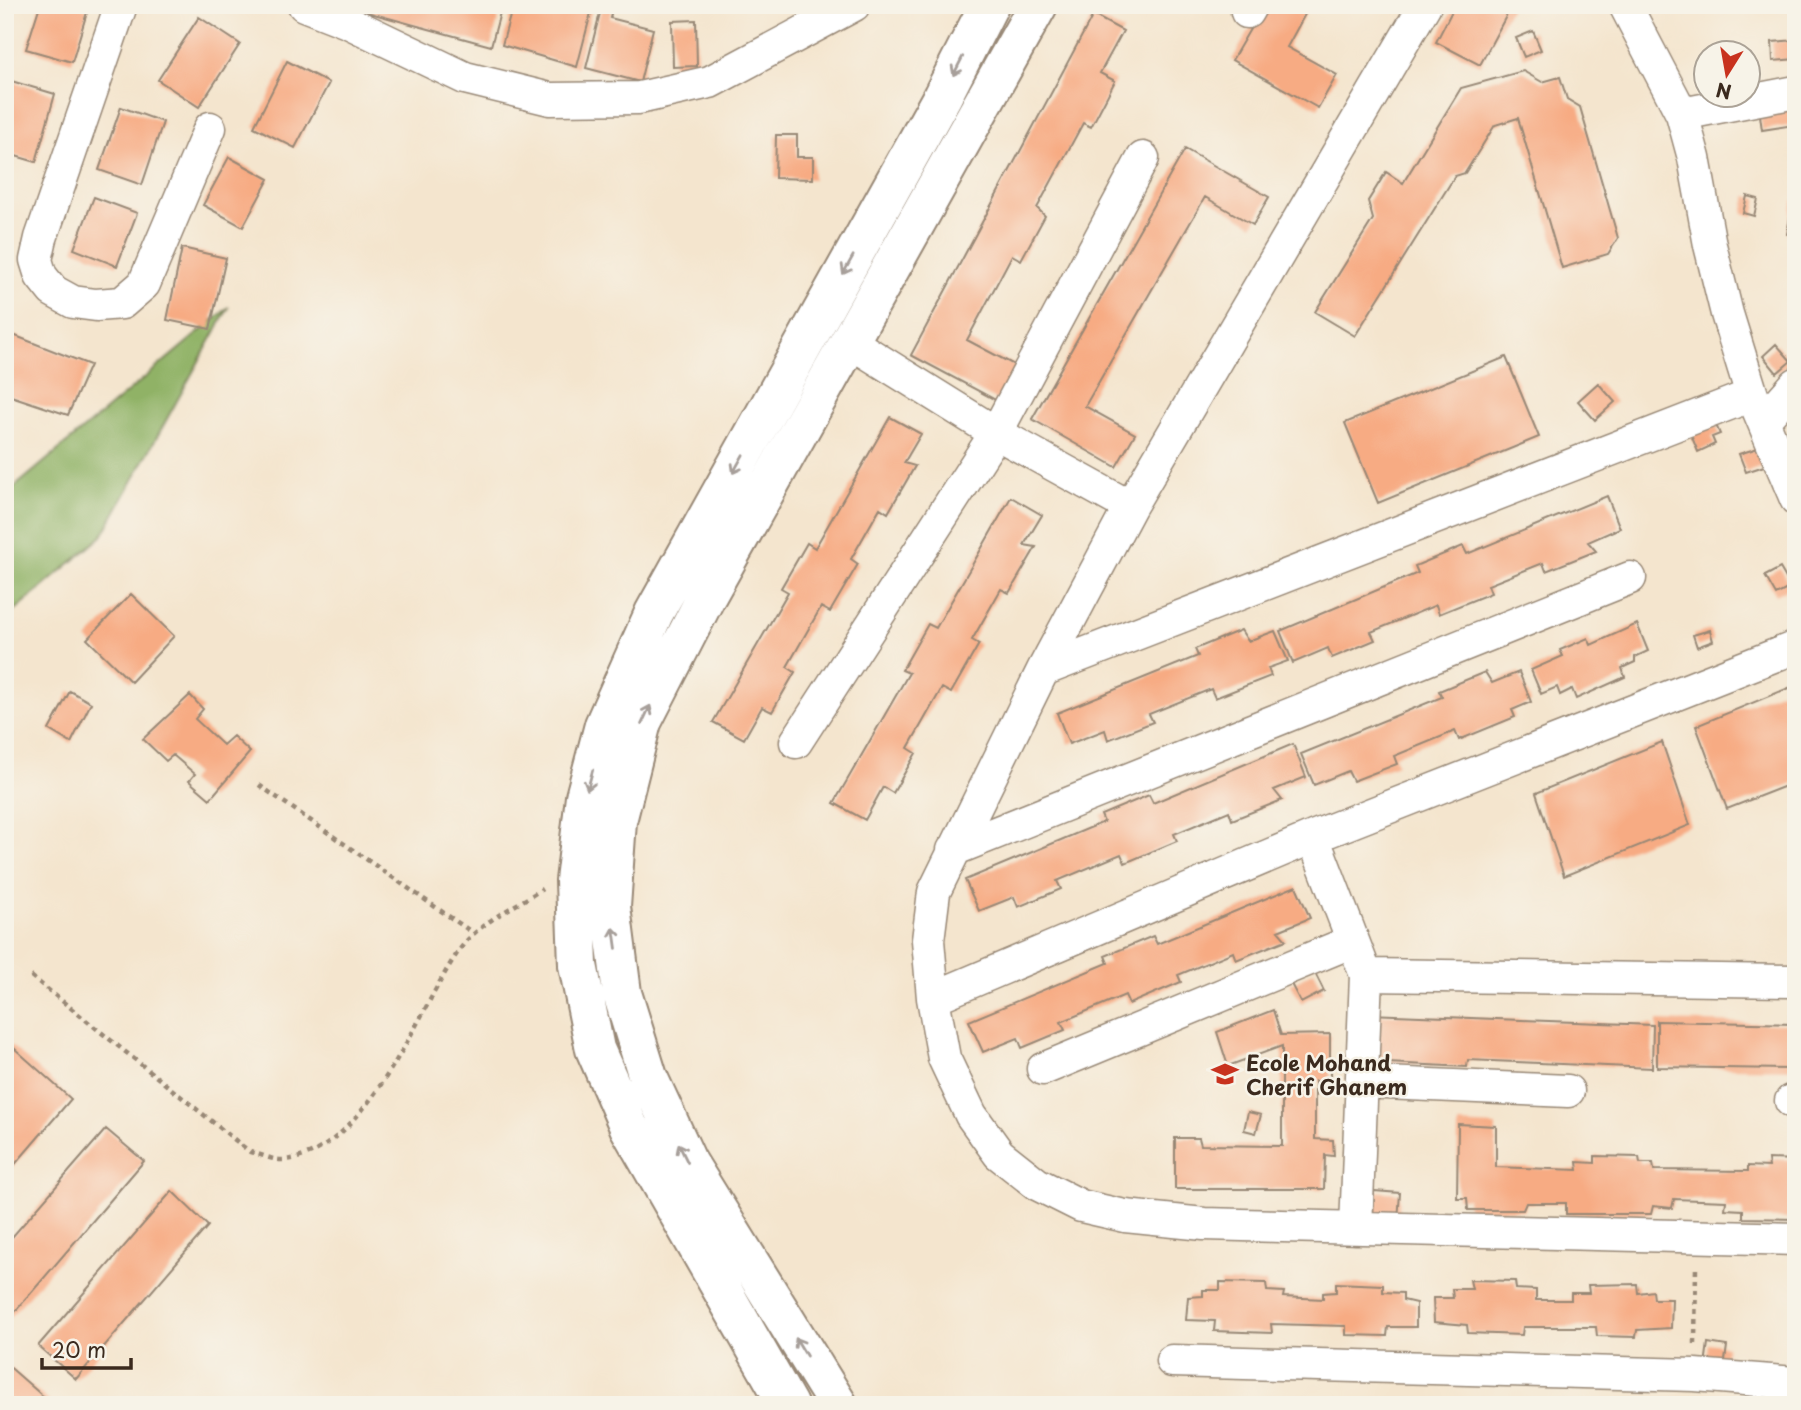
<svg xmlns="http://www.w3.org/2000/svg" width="1801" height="1410" font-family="'Playpen Sans',sans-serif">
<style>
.forest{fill:#90b266;stroke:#666e42;stroke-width:2}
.building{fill:#f7ab83}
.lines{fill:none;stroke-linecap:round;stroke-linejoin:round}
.minor-casing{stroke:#988876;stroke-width:35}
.major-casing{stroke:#988876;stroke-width:42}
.path{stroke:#988876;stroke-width:4.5;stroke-dasharray:5 5;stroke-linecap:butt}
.minor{stroke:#fff;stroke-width:32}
.major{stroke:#fff;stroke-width:38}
.oneway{stroke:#a79f9a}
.labels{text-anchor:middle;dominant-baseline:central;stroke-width:5;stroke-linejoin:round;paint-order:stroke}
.poi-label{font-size:21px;font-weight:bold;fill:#3b2a1e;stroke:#f7f3e8;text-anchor:start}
</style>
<rect width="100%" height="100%" fill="#f7f3e8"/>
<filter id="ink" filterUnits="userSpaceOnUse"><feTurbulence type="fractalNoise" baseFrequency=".0143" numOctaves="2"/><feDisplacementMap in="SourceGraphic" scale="14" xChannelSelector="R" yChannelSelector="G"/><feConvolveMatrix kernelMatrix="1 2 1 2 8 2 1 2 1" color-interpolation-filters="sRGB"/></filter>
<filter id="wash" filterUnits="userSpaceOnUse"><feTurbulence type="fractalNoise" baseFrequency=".00686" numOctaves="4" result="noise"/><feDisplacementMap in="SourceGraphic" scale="28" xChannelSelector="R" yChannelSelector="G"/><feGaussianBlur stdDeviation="1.57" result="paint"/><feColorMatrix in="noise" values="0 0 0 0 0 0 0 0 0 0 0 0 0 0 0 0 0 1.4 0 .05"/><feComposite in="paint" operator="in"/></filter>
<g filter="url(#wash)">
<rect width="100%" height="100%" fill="#f4e5ce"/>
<!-- forest -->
<path class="forest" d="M229 307 102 536 5 619V495Z"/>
<g id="blocks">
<!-- building -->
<path class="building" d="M40 5H77L88 9 72 62 26 49Z
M364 5H502L491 46 363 11Z
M513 5H593L577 67 502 45Z
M602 5H613L610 18 653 29 640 82 586 68Z
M1264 5H1310L1287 47 1337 75 1318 108 1232 60Z
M1455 5H1512L1480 65 1436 42Z
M1093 15 1123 31 1100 73 1115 81 1091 127 1083 123 1037 208 1045 216 1021 260 1012 255 967 340 1020 368 1001 403 911 355Z
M199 17 240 44 199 107 158 80Z
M696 20 697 66 673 67 672 21Z
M1533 31 1541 50 1524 57 1516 38Z
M1796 40V59L1773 61 1772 42Z
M287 61 329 83 295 148 254 127Z
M1523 71 1542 82 1560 77 1567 99 1580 107 1618 238 1608 254 1562 268 1518 118 1495 125 1465 173 1455 176 1355 336 1315 312 1373 219 1368 201 1386 172 1403 183 1461 88Z
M8 80 55 94 36 162 5 153V90Z
M1791 103 1794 125 1762 130 1759 108Z
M121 107 163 122 142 185 99 170Z
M776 135H797V157H813V179L775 178Z
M1185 149 1269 197 1253 225 1205 197 1085 406 1135 434 1116 467 1032 419Z
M229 157 269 179 243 227 203 205Z
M1747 196 1758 199 1754 216 1743 213Z
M94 197 137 213 117 266 74 249Z
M1793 200H1796V236L1787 234Z
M182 248 226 258 210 329 167 320Z
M8 333 90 365 68 415 5 394V340Z
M1776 344 1791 361 1777 373 1763 356Z
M1506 357 1539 437 1378 503 1345 423Z
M1598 383 1615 402 1595 420 1578 401Z
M890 417 921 434 904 463 915 466 888 513 880 508 851 559 858 564 830 612 821 607 787 667 795 672 772 712 762 707 744 739 713 722 788 592 781 588 807 543 815 548Z
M1716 425 1720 434 1712 437 1715 444 1698 452 1691 435Z
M1758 448 1764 466 1746 472 1739 454Z
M1607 496 1620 528 1588 542 1596 551 1546 571 1543 563 1488 585 1491 593 1439 614 1436 605 1371 632 1375 640 1332 658 1328 648 1293 663 1280 631 1418 573 1415 566 1463 546 1467 554Z
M1011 497 1042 515 1024 545 1036 547 1009 593 1001 589 972 640 979 644 951 693 942 688 908 748 916 753 893 793 883 787 865 820 834 803 909 673 902 670 928 624 936 628Z
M1780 568 1791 587 1776 595 1765 576Z
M131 594 174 636 131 682 87 639Z
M1637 624 1648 651 1635 657V662L1622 668 1625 677 1576 699 1572 689 1560 695 1557 687 1541 694 1531 670 1563 656 1560 650 1588 638 1591 645Z
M1241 630 1248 641 1275 631 1288 661 1268 668 1271 676 1215 698 1211 689 1149 714 1153 722 1108 740 1105 730 1069 744 1057 713 1198 656 1195 649Z
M1710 630 1713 641 1697 647 1693 635Z
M1485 672 1492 683 1519 672 1531 702 1512 710 1515 717 1459 740 1455 731 1394 756 1397 764 1353 781 1348 771 1314 785 1301 754 1442 697 1439 691Z
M1796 685V782L1727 809 1696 726Z
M70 691 91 703 71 743 49 730Z
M190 695 203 709 195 719 223 745 233 736 250 752 210 799 189 781 195 774 173 755 166 761 143 739Z
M1662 742 1690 825 1564 876 1536 793Z
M1293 744 1306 777 1274 790 1282 800 1232 820 1229 811 1174 834 1177 841 1125 863 1121 854 1057 881 1061 889 1018 907 1014 897 979 911 965 880 1104 822 1101 815 1149 795 1153 803Z
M1296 886 1310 918 1278 931 1286 940 1236 960 1233 952 1178 975 1181 982 1129 1004 1125 995 1061 1022 1065 1030 1022 1048 1018 1038 983 1052 969 1021 1108 963 1105 956 1153 936 1157 944Z
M1314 971 1324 991 1301 1003 1291 984Z
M1273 1010 1281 1035 1330 1034V1081H1315V1139L1333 1140 1334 1156 1325 1155 1324 1189H1175V1138H1199L1201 1145 1282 1146V1046L1228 1066 1217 1032Z
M1369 1014 1653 1025 1652 1068 1468 1060 1467 1067 1367 1062Z
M1657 1021 1796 1024V1069L1657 1067Z
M5 1040 71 1099 5 1176Z
M1248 1112 1261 1115 1256 1133 1244 1130Z
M1458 1124 1496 1126V1167L1578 1170 1577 1162 1595 1163V1156L1639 1157 1640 1163H1653L1654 1170 1748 1171V1166L1769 1167 1768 1159 1796 1160V1219L1743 1218V1210L1725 1209 1726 1201 1674 1199 1672 1208 1653 1206 1651 1214H1566V1203H1526L1523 1210H1468L1467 1198H1457Z
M106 1129 144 1161 8 1320 5 1318V1245Z
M172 1191 208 1226 76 1379 38 1346Z
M1374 1191 1400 1193 1398 1221 1373 1219Z
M1470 1280 1515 1281 1516 1289 1536 1290V1300H1571V1293H1589L1588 1285 1637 1284 1638 1293 1653 1291 1654 1299H1672L1671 1328 1637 1330 1636 1337 1597 1336 1596 1327H1523L1522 1335 1468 1333 1467 1325 1434 1322 1433 1298H1453L1452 1289H1472Z
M1220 1282 1266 1283 1267 1291 1284 1292 1283 1297 1323 1299V1293L1336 1292V1283L1383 1285V1292L1403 1293V1300L1416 1303V1327H1388L1387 1336 1346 1335V1326L1271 1324 1272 1333 1214 1331 1215 1321 1186 1320 1188 1297 1203 1296V1290H1220Z
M1708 1343 1727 1346 1724 1368 1705 1365Z
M5 1363 53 1405H5Z"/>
</g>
</g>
<g filter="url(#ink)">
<use href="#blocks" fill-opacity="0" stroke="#988876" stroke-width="2"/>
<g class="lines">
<defs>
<path id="minor" d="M121 5 41 238 36 260 41 276 53 291 73 302 96 305 122 303 144 284 210 128
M304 5 350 23 465 78 550 99 639 98 710 82 854 5
M1625 5 1682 114 1694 158 1710 245 1727 314 1752 395 1796 499
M1247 12 1251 5
M1682 114 1796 92
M850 342 996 433 1130 507 1043 670 934 892 928 940 933 998 944 1058 971 1115 999 1154 1037 1184 1081 1206 1125 1216 1204 1224 1796 1239
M1763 421 1796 384
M1130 507 1425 5
M1043 670 1752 395
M796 742 996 433 1143 158
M1313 837 1366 975 1356 1228
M953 850 1630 578
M1366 975 1796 981
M933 998 1313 837 1796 647
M1043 1069 1353 941
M1362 1082 1568 1091
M1791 1101H1796
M1172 1361 1695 1375 1796 1383"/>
<path id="major" d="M788 1405 629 1127 595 1049 578 965 575 881 585 797 604 725 654 613 942 97 989 5
M838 1405 687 1161 648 1077 622 993 611 907 617 821 642 722 705 599 1038 5"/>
</defs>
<!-- minor casing -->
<use href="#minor" class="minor-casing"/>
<!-- major casing -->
<use href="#major" class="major-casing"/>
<!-- path -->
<path class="path" d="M259 785 473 933
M31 976 250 1152C260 1154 272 1160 281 1160 364 1159 418 1010 458 952 477 923 513 908 542 889
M1695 1344 1696 1266"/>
<!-- minor -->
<use href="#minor" class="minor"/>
<!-- major -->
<use href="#major" class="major"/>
</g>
<!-- one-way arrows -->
<defs><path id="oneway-shaft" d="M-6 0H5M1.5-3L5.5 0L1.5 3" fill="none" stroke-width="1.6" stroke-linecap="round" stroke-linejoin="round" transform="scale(1.75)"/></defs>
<g class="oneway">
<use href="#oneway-shaft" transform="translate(958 66) rotate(117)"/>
<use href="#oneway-shaft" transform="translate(848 265) rotate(119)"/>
<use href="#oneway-shaft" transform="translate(738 464) rotate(119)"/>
<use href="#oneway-shaft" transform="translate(646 715) rotate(-65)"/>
<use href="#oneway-shaft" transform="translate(590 780) rotate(105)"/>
<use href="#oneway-shaft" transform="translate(615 938) rotate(-98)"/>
<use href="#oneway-shaft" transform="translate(683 1153) rotate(-116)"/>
<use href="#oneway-shaft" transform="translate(801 1347) rotate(-121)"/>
</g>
</g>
<!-- icons -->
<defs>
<symbol id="school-bare" viewBox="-9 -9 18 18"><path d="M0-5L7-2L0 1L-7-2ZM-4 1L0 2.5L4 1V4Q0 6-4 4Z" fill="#c8321e" stroke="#f7f3e8" stroke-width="2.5" paint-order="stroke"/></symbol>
</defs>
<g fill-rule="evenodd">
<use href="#school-bare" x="1206" y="1055" width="38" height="38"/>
</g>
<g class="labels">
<!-- poi labels -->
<g class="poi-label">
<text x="1246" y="1062">Ecole Mohand<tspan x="1246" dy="24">Cherif Ghanem</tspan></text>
</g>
</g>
<!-- margin -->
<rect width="1801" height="1410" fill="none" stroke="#f7f3e8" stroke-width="28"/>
<!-- north arrow -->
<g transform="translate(1727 74) rotate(191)"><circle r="33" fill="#f7f3e8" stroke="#aca397" stroke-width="2"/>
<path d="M0-5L12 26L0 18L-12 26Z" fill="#c8321e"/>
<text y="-10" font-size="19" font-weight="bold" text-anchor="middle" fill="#3b2a1e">N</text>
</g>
<!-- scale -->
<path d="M42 1358v10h89v-10" fill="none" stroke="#3b2a1e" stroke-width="3.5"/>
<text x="52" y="1358" font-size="21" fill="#3b2a1e" stroke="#f7f3e8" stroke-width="5" paint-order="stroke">20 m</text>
</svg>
